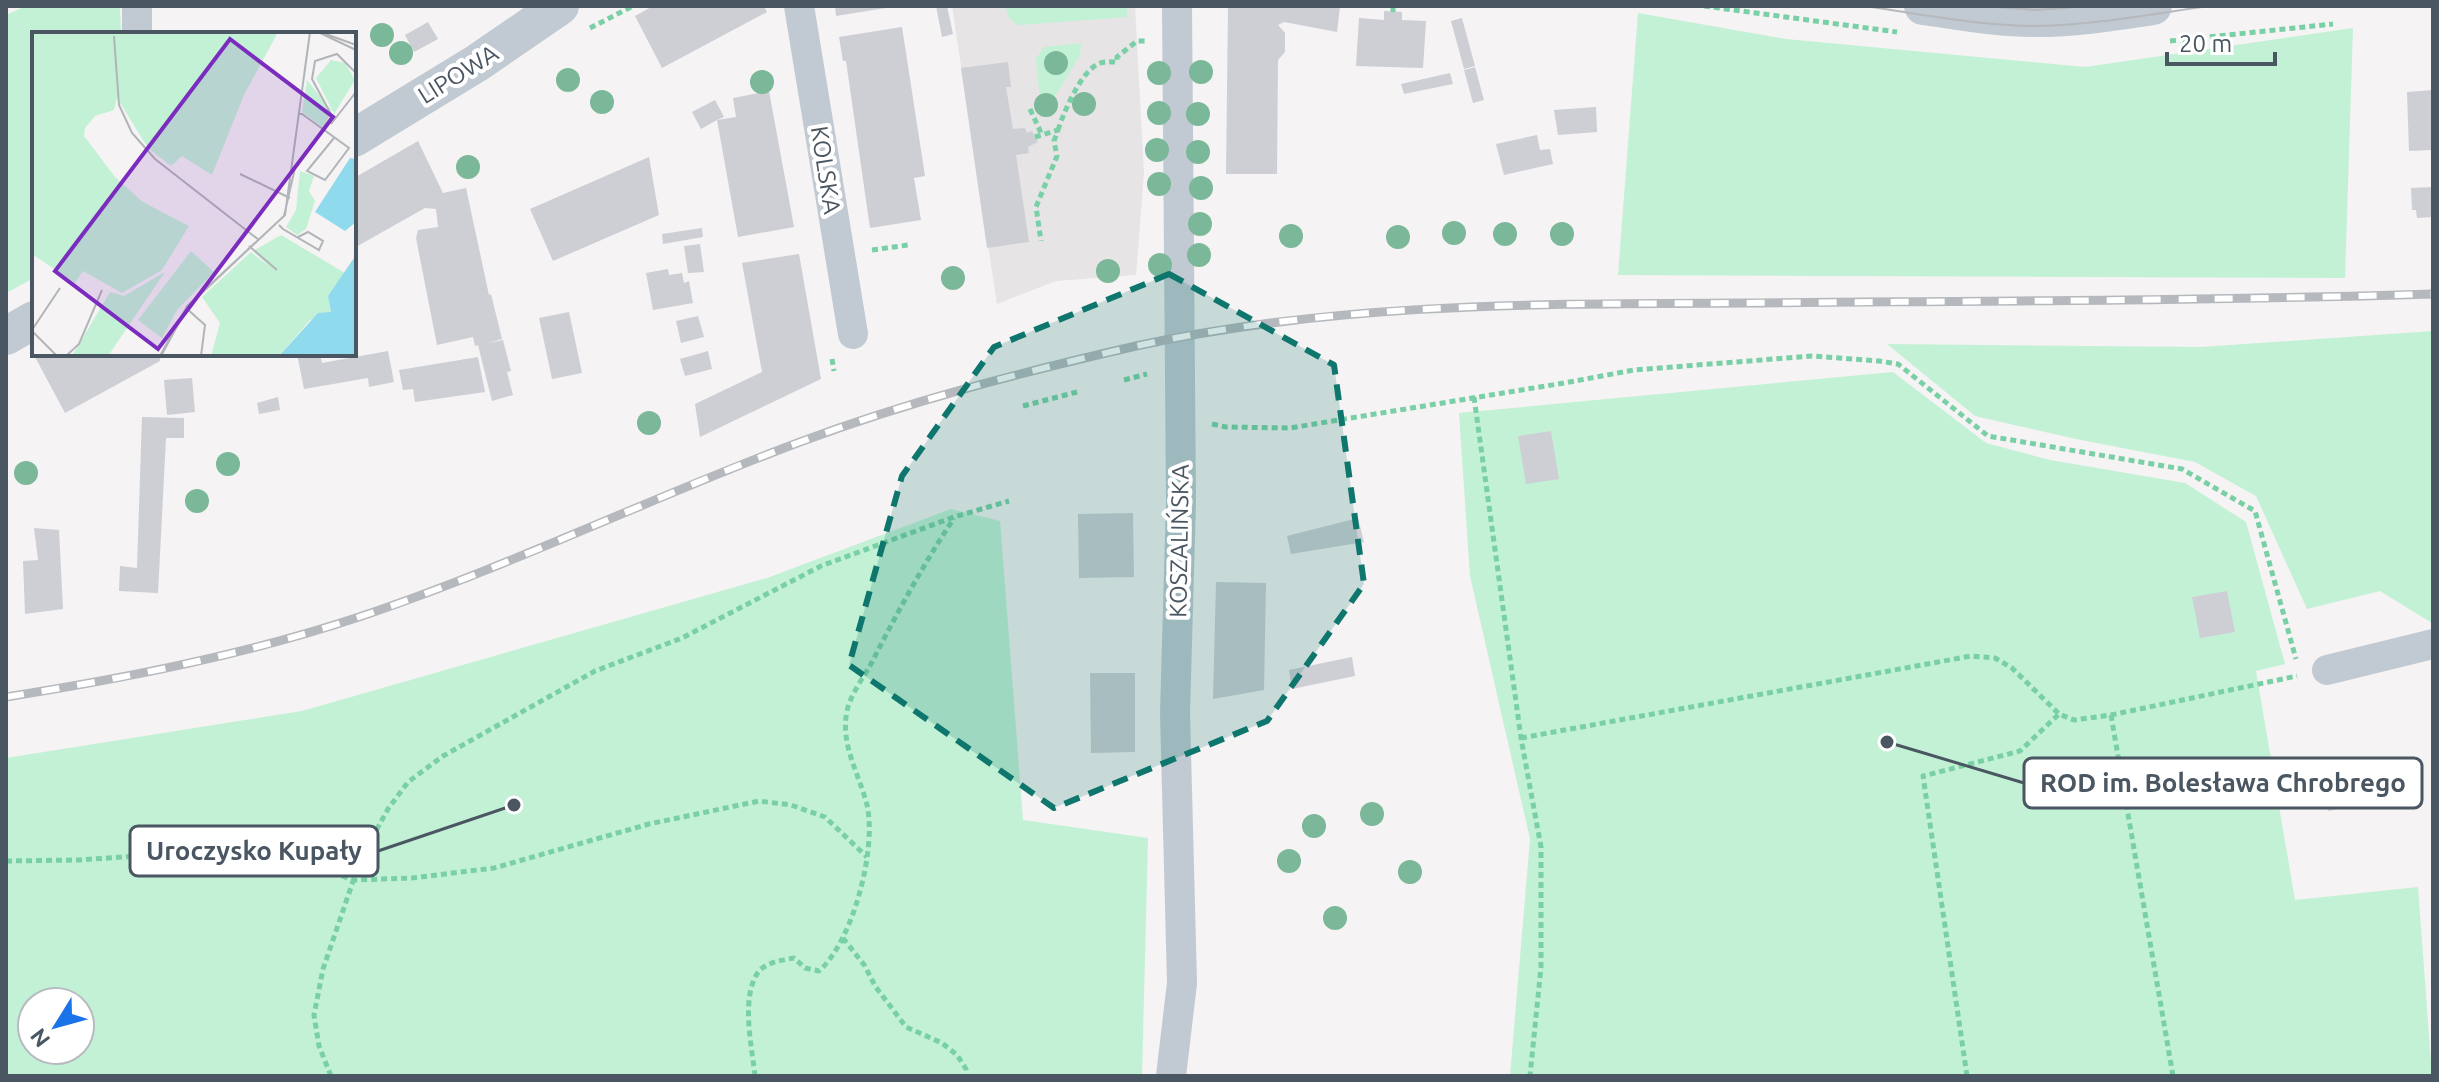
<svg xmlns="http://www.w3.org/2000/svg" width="2439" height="1082" font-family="Ubuntu,sans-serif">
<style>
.education{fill:#e6e4e5}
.green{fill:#c3f1d5;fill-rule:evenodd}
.building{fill:#cdcfd5}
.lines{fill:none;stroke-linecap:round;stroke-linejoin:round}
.path{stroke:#7ad0a6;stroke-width:5;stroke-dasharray:6 4;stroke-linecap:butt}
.minor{stroke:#c1cad2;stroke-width:30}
.tertiary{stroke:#c1cad2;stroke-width:38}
.tram{stroke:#b5b8bd;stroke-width:2}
.rail-casing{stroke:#b5b8bd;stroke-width:9}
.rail{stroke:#fff;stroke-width:6;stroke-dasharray:18;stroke-linecap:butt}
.tree{fill:#7bb799}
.marked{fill:#0f766e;fill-opacity:0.2;stroke:#0f766e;stroke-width:6;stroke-dasharray:16 10;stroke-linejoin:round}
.labels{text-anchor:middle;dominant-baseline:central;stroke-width:8;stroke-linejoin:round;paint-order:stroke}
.street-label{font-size:24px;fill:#4a5661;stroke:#fff}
.inset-road{fill:none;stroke:#b1b4b9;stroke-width:2}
.view{fill:#7b2cbf;fill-opacity:0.15;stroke:#7b2cbf;stroke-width:4}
.inset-edge{fill:none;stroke:#4a5661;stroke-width:4}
.leader{fill:none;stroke:#4a5661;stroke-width:3}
.callout-dot{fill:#4a5661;stroke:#fff;stroke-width:3}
.callout{fill:#fff;stroke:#4a5661;stroke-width:3}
.callout-label{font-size:26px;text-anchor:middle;font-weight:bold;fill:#4a5661}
</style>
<rect width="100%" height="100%" fill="#f5f3f3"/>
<!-- education -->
<path class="education" d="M952 6H1135L1144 173 1136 275 1056 281 997 304Z"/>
<!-- green -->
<path class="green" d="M26 6H120L121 34H34V278L6 293V15Z
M1006 6H1127V17L1020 25C1010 22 1007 16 1006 6Z
M1638 13 1786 39 2085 67 2353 28 2345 278 1618 275Z
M1081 43 1080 55 1046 111H1041L1036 59 1044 47Z
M2433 331 2432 623 2380 591 2307 609 2256 496 2195 462 2076 439 1975 416 1887 344 2201 347Z
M1893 372 1986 443 2050 460 2185 483 2246 522 2285 664 2256 671 2295 900 2418 887 2432 1076H1510L1530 839 1470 576 1459 413Z
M951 509 1000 521 1023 820 1148 838 1142 1076H6V758L302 711 767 578ZM80 1002V1050H32V1002Z"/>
<!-- building -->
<path class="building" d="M653 6H764L767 12 662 68 635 16Z
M835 6H886V8L836 16Z
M936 6H947L953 34 942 37Z
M1228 6H1340L1337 32 1284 22 1278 25 1285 33V52L1278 60 1277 174H1226Z
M1384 11 1402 12V20L1426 21 1423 68 1356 66 1359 18 1384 20Z
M1462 18 1475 66 1464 69 1451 21Z
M428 22 438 39 414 52 405 35Z
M902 27 925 176 914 178 921 220 870 228 846 61H843L839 37Z
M1008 62 1011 87H1006L1013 129 1025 128 1027 133 1032 131 1038 142 1028 147 1029 153 1016 155 1029 242 987 248 961 68Z
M1475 67 1484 100 1473 103 1464 70Z
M1450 73 1453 84 1404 94 1401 84Z
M2433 90V150L2409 151 2407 92Z
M769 91 794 227 738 237 717 120 701 129 692 112 715 100 724 117 717 120 736 117 733 98Z
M1596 107 1597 132 1558 135 1554 110Z
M1537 135 1540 150 1550 149 1553 164 1504 175 1496 144Z
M418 141 443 193 466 188 489 295 491 294 502 339 488 343 503 340 511 371 507 372 513 395 492 401 478 345 475 346 473 337 437 345 416 238 418 230 438 227 436 209 425 208 354 248V178Z
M649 157 659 215 553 261 530 209Z
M2433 187V217L2417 218 2416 210H2412L2411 188Z
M702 228 703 237 663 244 662 234Z
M700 244 704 272 688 273 684 246Z
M799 254 821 379 700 437 695 404 762 372 742 263Z
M668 269 669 275 682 273 684 283 689 281 693 303 653 310 646 273Z
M569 312 582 373 552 379 539 318Z
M698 316 704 337 681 343 676 321Z
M388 351 394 382 369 387 368 378 304 389 297 354H320L322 363Z
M708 351 712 369 685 376 680 359Z
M41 354H160V361L65 413 35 357Z
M478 357 485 392 415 402 413 389 403 390 399 370Z
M192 378 195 412 167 415 164 380Z
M278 397 280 410 259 414 257 403Z
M142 417 184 418V438H166L158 593 119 591 120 566 137 568Z
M1551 431 1559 479 1526 484 1518 436Z
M1133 513 1134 577 1079 578 1078 514Z
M1358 518 1364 542 1291 554 1287 536Z
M34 528 59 530 63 609 25 614 23 561 38 560Z
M1216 582 1266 583 1264 690 1213 699Z
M2227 591 2235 632 2200 638 2192 597Z
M1352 657 1355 676 1292 689 1289 670Z
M1090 673H1135V752L1091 753Z
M2370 761 2379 800 2328 811 2319 773Z"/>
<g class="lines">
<!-- path -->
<path class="path" d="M1704 6 1897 32
M1393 12V6
M590 28 633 6
M2170 41 2333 24
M1030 109 1042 135
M1058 130C1064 112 1080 73 1098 64 1104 61 1110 62 1117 62V57L1137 41H1145
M1035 137 1058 130 1054 141 1057 156 1036 207 1041 241
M872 250 908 245
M832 359 834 371
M1124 380 1147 374
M1474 397 1521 738 1541 847V967L1530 1076
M1023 406 1077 392
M1212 424 1226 427 1290 428 1564 383 1634 370 1812 356 1879 361 1898 364 1988 436 2182 469 2255 511 2296 659
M2111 715 2173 1076
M1521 738 1971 656 1995 658 2012 668 2059 714 2074 720 2111 715 2297 676
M6 861 78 860 244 849 288 858 354 880 412 878 494 868 649 824 759 801 791 805 825 817 867 857
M843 938 865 966 875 986 906 1027 942 1043 957 1055 966 1069 967 1076
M331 1076 319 1046 314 1015 323 969 361 858 388 809 408 782 443 756 595 671 682 638 821 566 954 517 1009 501
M755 1076C752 1047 740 996 759 971 767 962 783 960 794 958L805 968 819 971C853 941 877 849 867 805 859 773 840 745 847 711 850 695 864 677 872 662 897 613 923 565 954 518
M1967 1076 1923 776 2020 751 2059 714"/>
<!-- minor -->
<path class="minor" d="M137 6V34
M799 6 853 334
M2327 670 2433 644
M1171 1076 1182 983 1175 713 1181 502 1177 6"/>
<!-- tertiary -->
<path class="tertiary" d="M1923 6C1960 11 1997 18 2035 18 2074 18 2114 12 2153 6
M354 138 477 63 560 6
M6 336 34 320"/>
<!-- tram -->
<path class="tram" d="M1864 6C1921 14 1979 26 2037 26 2094 25 2152 14 2209 6
M1980 6 2036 10 2091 6"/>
<defs>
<path id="rail" d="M6 697C126 678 244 655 359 617 509 567 652 497 800 442 910 401 1022 372 1136 346 1337 302 1542 304 1746 303 1975 301 2204 301 2433 294"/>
</defs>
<!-- rail casing -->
<use href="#rail" class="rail-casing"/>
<!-- rail -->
<use href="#rail" class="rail"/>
</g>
<!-- trees -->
<g class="tree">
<circle cx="382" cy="35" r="12"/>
<circle cx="401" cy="53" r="12"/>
<circle cx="1056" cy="63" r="12"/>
<circle cx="1201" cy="72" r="12"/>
<circle cx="1159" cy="73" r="12"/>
<circle cx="568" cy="80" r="12"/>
<circle cx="762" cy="82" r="12"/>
<circle cx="602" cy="102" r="12"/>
<circle cx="1084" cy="104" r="12"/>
<circle cx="1046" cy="105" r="12"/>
<circle cx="1159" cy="113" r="12"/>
<circle cx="1198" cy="114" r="12"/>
<circle cx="1157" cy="150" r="12"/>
<circle cx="1198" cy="152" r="12"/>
<circle cx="468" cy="167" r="12"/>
<circle cx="1159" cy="184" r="12"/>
<circle cx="1201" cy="188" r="12"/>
<circle cx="1200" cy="224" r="12"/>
<circle cx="1454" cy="233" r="12"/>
<circle cx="1505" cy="234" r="12"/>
<circle cx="1562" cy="234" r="12"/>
<circle cx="1291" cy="236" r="12"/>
<circle cx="1398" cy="237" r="12"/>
<circle cx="1199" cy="255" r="12"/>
<circle cx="1160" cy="265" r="12"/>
<circle cx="1108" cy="271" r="12"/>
<circle cx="953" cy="278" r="12"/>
<circle cx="649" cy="423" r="12"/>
<circle cx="228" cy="464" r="12"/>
<circle cx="26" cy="473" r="12"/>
<circle cx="197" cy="501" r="12"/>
<circle cx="1372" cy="814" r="12"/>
<circle cx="1314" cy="826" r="12"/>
<circle cx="1289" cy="861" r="12"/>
<circle cx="1410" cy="872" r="12"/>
<circle cx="1335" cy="918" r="12"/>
</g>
<!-- marked area -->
<path class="marked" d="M1169 274 1334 365 1364 584 1267 721 1054 808 849 665 902 476 994 347Z"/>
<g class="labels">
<!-- street labels -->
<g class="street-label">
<text transform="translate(458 74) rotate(-32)">LIPOWA</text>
<text transform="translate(826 170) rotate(81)">KOLSKA</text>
<text transform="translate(1179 541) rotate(-89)">KOSZALIŃSKA</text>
</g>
</g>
<!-- overview -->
<g transform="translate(32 32)">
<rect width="324" height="324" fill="#f5f3f3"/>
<path d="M0 0H246L212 63 180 143 150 124 139 134 116 116 85 66 82 78 63 84 53 96 52 104 83 145 111 170 157 194 130 238 90 261 51 239 43 251 0 222ZM299 28 313 31 323 48 302 82 284 46ZM275 48 299 78 292 96 270 80ZM268 139 282 144 277 159 283 169 274 197 265 203 254 195 264 178ZM249 203 313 241 296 264 299 280 278 288 247 324H179L188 291 170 265 219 220 239 236 221 219ZM159 219 182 240 145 278 130 306 106 288ZM133 240 76 324H40L78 260 92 264Z" fill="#c3f1d5"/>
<path d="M318 126 324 127V190L313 199 283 180ZM324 223V324H247L286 281 299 280 296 264Z" fill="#90daee"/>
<path class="inset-road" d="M286 0 324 18M291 1 324 13M82 4 87 73 100 101 123 127 227 208M266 82H270L317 116 293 148 275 139 302 106M299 92 324 60M208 142 258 166M247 193 251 197 287 218 291 209 276 200 266 205M217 214 245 238M154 276 173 293 169 324M0 298 28 256M0 299 25 324M34 324 47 312 70 258M128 324 155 274 252 184 263 136 300 84 280 47 283 29 305 22 324 41M129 324 156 274 253 183 278 0"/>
<path class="view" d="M198 7 301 85 126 317 23 239Z"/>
<rect width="324" height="324" class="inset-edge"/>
</g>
<!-- callouts -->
<path class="leader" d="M1887 742L2024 783M514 805L378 851"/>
<g class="callout-dot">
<circle cx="1887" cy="742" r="8"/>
<circle cx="514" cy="805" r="8"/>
</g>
<g class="callout">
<rect x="2024" y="758" width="398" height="50" rx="8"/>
<rect x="130" y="826" width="248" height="50" rx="8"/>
</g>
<g class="callout-label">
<text x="2223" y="792">ROD im. Bolesława Chrobrego</text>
<text x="254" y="860">Uroczysko Kupały</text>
</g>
<!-- border -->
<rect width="2439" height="1082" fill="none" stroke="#4a5661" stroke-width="16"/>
<!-- north arrow -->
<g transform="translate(56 1026) rotate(233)"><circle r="38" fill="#ffffff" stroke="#b7bbc0" stroke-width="2"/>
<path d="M0-6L14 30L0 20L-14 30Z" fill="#1a73e8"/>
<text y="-12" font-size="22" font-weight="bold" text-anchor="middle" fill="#4a5661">N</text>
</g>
<!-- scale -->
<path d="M2167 52v12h108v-12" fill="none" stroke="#4a5661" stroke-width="4"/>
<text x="2179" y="52" font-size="24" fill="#4a5661" stroke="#ffffff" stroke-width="6" paint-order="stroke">20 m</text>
</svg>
